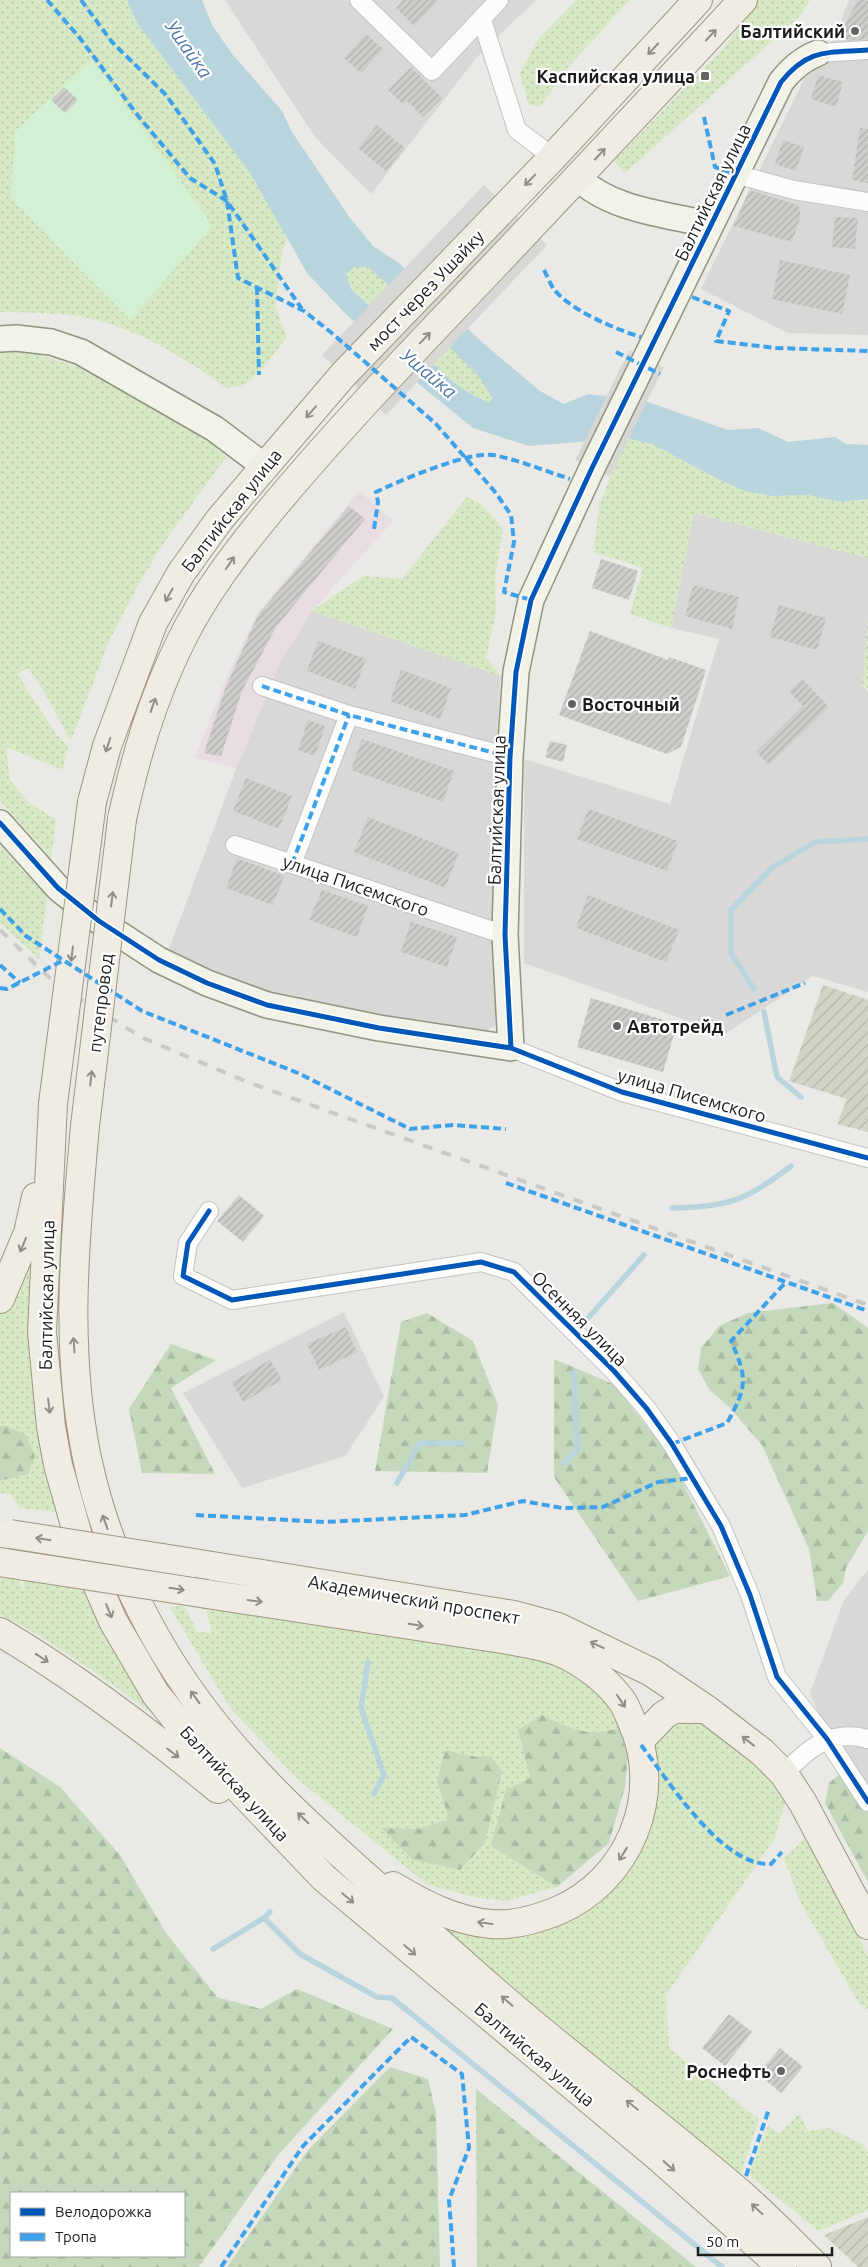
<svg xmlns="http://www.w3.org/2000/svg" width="868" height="2267" font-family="Ubuntu,sans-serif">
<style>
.residential{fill:#d9d8d6}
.industrial{fill:#e8dde3}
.construction{fill:url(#construction-furrows)}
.grass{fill:url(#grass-dots);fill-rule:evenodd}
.forest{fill:url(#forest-firs);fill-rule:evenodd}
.park{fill:#d2f1d3}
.water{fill:#b8d5dd;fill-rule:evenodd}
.pier{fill:#d7d7d5}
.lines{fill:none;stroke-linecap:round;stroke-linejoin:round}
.stream{stroke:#b8d5dd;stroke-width:5.5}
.building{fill:url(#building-hatch)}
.street-casing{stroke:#c3c2c1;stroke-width:20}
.secondary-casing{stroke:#91947e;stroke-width:28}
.primary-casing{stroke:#9f9782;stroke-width:30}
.street{stroke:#fcfcfb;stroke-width:18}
.secondary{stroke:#f2f2e9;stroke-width:25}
.primary{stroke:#f0ebe3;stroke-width:28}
.rail{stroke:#c9c9c8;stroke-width:4;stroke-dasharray:10 10;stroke-linecap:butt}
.primary-bridge-casing{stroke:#9f9782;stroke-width:30;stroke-linecap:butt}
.primary-bridge{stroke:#f0ebe3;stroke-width:28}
.quiet{stroke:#3da2ea;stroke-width:4;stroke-dasharray:8 4;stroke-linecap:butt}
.cycleway-casing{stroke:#fff;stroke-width:8}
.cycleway{stroke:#0057b8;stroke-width:5}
.oneway{stroke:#918e89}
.poi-dot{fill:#646462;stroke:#fff;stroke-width:2}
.labels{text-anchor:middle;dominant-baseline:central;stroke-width:4.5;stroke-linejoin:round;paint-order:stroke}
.poi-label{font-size:18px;font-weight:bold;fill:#1c1c1c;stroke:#fff;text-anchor:end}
.street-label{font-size:18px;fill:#1c1c1c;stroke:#fff}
.water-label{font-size:19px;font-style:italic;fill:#4c77a8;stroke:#fff}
</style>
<defs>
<pattern id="construction-furrows" width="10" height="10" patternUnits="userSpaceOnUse" patternTransform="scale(1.25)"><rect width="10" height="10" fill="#d3d3c7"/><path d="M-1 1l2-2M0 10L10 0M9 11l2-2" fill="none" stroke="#b5b5aa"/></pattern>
<pattern id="grass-dots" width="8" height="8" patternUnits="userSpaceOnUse" patternTransform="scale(1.25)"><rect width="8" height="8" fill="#d6e8c4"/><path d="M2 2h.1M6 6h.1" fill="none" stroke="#b7c6a8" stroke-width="1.8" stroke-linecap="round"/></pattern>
<pattern id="forest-firs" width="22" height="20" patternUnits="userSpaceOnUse" patternTransform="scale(1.25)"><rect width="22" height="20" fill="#c4d9bb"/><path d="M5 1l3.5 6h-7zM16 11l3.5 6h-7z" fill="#a8baa0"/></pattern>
<pattern id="building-hatch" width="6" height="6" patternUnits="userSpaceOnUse" patternTransform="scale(1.25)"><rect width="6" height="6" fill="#cfcdca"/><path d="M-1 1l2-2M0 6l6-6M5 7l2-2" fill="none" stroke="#b1afad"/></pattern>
</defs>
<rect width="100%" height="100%" fill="#eae9e5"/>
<!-- residential -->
<path class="residential" d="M225 0H536L477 57 371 194 315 137Z
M849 0H868V335L788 333 701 289 810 67 824 64Z
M694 513 868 558V619L863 687 868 691V992L813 976 725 1034 524 963V759L670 804 719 639 671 628Z
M312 611 501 676 496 751 495 930 498 1024 481 1033 381 1019 271 995 214 971 169 949 236 769 281 660Z
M344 1312 384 1397 345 1456 242 1488 183 1393Z
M868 1569V1807L843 1771 810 1693 844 1600Z"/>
<!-- industrial -->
<path class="industrial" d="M359 491 393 521 312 611 281 660 236 769 195 758 220 692 256 615Z"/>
<!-- construction -->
<path class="construction" d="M823 985 868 1000V1132L837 1124 847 1099 789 1081Z
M868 2217V2267H858L824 2235Z"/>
<!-- grass -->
<path class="grass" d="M0 0H127L137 23 250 173 287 237 282 252 275 306 287 337C272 355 251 393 225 387 189 361 149 336 107 323 73 312 35 313 0 312Z
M576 0H630L570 65 540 107 529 105 520 73 540 37Z
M759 0H810L800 16 625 173 614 161 723 49Z
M354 267H368L385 282 481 379 492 398 489 402 474 396 453 382 351 289 346 274Z
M5 351 40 355 78 367 202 430 226 457 160 548 136 589 109 641 72 738H69L45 693 28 668 17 674 57 735 68 747 63 770 6 747 10 780 29 803 56 819 51 858 0 800V352Z
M627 438 652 444 718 479 772 496 808 495 841 502 868 499V558L694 513 671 628 630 614 643 568 594 552 599 505Z
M467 497 481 504 503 528 495 578 496 611 486 658 501 676 312 611 363 576 402 579Z
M868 619V688L862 687Z
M0 846 47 897 39 959 0 922Z
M34 1243 41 1437 57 1512 19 1508 11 1494 0 1493V1481L8 1480 6 1426H0V1302Z
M0 1569 17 1573 23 1593 25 1575 81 1586 165 1723C112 1684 59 1644 0 1614Z
M205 1604 543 1657 600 1691 619 1728C588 1738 569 1728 542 1715L530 1778 491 1846 557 1887 506 1901 479 1898 428 1885 300 1781 229 1707 170 1607 184 1605 197 1632 212 1633ZM445 1750 477 1757 485 1843 460 1870 413 1860 382 1828 418 1829 449 1819 437 1781Z
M679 1716 708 1722 747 1747 787 1795 775 1838 666 1995 669 2048 759 2119 740 2176 425 1914 500 1934 606 1886 663 1728Z
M807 1837 868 1956V2009L860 2005 800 1902 784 1858Z
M799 2114 808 2131 830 2128 862 2144 868 2152V2210L819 2231 749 2175 768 2126 779 2134Z"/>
<!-- forest -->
<path class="forest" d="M833 1303 868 1328V1531L846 1568 843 1583 828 1601H817L809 1549 762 1445 730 1408 709 1389 698 1369 701 1348 719 1326 748 1313Z
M427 1313 473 1341 498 1405 487 1473 375 1471 401 1322Z
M171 1344 216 1360 171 1388 215 1474 142 1473 129 1409Z
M554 1359 613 1384 666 1450 730 1576 638 1601 554 1477Z
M0 1426H6L26 1435 35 1456 28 1474 0 1481Z
M542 1715C569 1728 588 1738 619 1728L628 1757 625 1787 609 1843 557 1887 491 1846 506 1790 530 1778 518 1730Z
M0 1748 60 1787 120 1855 166 1933 217 1997 261 2009 297 1989 393 2029 278 2155 199 2267H0ZM11 2193H184V2256H11Z
M445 1750 477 1757 491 1756 502 1771 485 1843 460 1870 413 1860 381 1828 418 1829 449 1819 437 1781Z
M843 1771 868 1807V1882L825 1803 829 1783Z
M390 2067 428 2079 436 2114 440 2267H227L308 2150Z
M476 2089 696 2267H477Z"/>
<!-- park -->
<path class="park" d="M92 60 213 226 130 320 11 199 15 131Z"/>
<!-- water -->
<path class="water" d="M127 0H202L212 25 233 55 282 111 292 132 350 218 373 246 399 263 483 343 540 391 564 404 588 394 642 400 728 430 758 428 788 442 835 437 846 444 868 445V499L841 502 808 495 772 496 745 491 718 479 652 444 627 438 529 446 473 428 420 385 342 310 307 273 250 173 137 23ZM354 267H368L385 282 481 379 492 398 489 402 474 396 453 382 351 289 346 274Z"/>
<!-- pier -->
<path class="pier" d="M484 185 547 245 386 415 322 355Z
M629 350 664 367 610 477 575 460Z"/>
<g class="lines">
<!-- stream -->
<path class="stream" d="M754 989 731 953V910L773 867 815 842 868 839
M764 1012 777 1077 801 1097
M672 1208C729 1207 747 1200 791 1166
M582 1325 644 1255
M563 1463 577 1450 574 1372
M397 1483 420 1443H463
M368 1662 361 1708 384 1775 374 1794
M264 1918 300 1954 377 1997 392 1998 722 2267
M213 1949 264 1918 270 1912"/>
</g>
<!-- building -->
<path class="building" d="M403 0H439L414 26 396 8Z
M858 0H868V39L848 41 840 34Z
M366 34 383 49 361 73 344 58Z
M411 67 442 98 423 117 407 101 403 104 388 90Z
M818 75 843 82 836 107 811 99Z
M64 87 78 100 65 113 51 100Z
M377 125 405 148 386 171 358 148Z
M860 128 868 129V183L852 180Z
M783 140 804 147 796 171 775 164Z
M749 190 798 205 801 216 792 242 734 226Z
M835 217 858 218 855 249 832 247Z
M780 260 850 275 842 314 772 299Z
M349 506 365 519 276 627 242 691 221 756 204 753 225 689 258 615Z
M601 559 638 571 629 600 592 588Z
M693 585 739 597 732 629 685 616Z
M779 605 826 618 817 650 770 637Z
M590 631 668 660 669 657 706 670 681 747 667 754 559 715Z
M318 641 366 659 355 689 307 671Z
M401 670 451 688 440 719 390 701Z
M802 679 829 707 769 765 756 752 803 706 789 691Z
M308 720 325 726 315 756 298 750Z
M362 739 454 771 443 802 351 770Z
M550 741 567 745 563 762 545 757Z
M246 778 292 796 279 829 233 811Z
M588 809 678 841 667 871 577 839Z
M368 817 459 853 445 888 354 852Z
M237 858 284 876 273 905 226 888Z
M322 890 368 906 357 937 309 920Z
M588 895 679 930 666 962 576 928Z
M411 922 457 937 447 967 401 952Z
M591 998 677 1024 663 1072 577 1047Z
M239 1195 264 1216 243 1242 217 1221Z
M346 1327 357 1352 319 1370 307 1344Z
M270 1360 282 1380 243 1402 232 1382Z
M729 2014 752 2032 725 2066 702 2048Z
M780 2048 803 2067 781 2093 758 2074Z"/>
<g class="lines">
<defs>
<path id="street" d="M359 0 432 71 499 0
M482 20 517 130 553 157
M818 53 868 50
M735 174 794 190 868 202
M262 686 349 715 510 757
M235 845 505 935
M292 864 349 715
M511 1048 622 1092 868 1158
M209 1211 188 1243 183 1276 232 1300 481 1262 514 1272 614 1371 647 1409 672 1444 721 1526 750 1595 777 1677 827 1739 868 1802
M784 1774C808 1748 831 1729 868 1739"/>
<path id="secondary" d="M578 178C611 210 666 214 710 225
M0 339 16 338 51 342 81 352 215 429 264 466
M0 823 58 888 99 921 159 960 207 983 267 1005 379 1028 511 1048 505 935 510 757 516 672 531 600 592 468 781 82C791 69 802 59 818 53"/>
<path id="primary" d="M92 802 107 746 153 623 181 573 220 519 343 375 553 157 698 0
M122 819C136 755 152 700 181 641 204 594 237 551 270 511 322 448 378 388 435 328 538 220 641 110 743 0
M53 1104 42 1332 51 1427 58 1465 82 1550 113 1621 155 1693 193 1741 324 1878 658 2157 782 2267
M85 1126C75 1237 64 1348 87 1458 107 1552 151 1643 210 1718 265 1789 334 1848 400 1907 443 1946 486 1985 531 2022 598 2078 667 2131 733 2187 763 2212 789 2240 817 2267
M0 1299 28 1233 36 1197
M0 1562 25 1566
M194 1563 514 1615 558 1627 651 1672 706 1709 762 1752 784 1774 803 1803 868 1925
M207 1594 508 1640C529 1644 552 1647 570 1657 590 1668 609 1683 622 1701 626 1707 629 1715 632 1722 665 1794 629 1881 557 1911 535 1920 514 1926 491 1924 455 1921 423 1904 393 1886
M0 1632C77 1678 149 1732 218 1789
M640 1740 664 1715 674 1709H706"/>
</defs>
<!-- street casing -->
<use href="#street" class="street-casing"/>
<!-- secondary casing -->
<use href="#secondary" class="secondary-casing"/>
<!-- primary casing -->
<use href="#primary" class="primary-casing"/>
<!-- street -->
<use href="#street" class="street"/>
<!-- secondary -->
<use href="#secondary" class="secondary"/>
<!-- primary -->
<use href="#primary" class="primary"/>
<!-- rail -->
<path class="rail" d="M0 930 57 985 143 1038 250 1083 868 1305"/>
<defs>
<path id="primary-bridge" d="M53 1104 92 802
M85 1126 122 819
M10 1534 194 1563
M25 1566 207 1594"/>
</defs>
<!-- primary-bridge casing -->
<use href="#primary-bridge" class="primary-bridge-casing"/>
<!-- primary-bridge -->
<use href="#primary-bridge" class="primary-bridge"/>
<!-- quiet -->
<path class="quiet" d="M47 0 79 37 139 117 190 178 227 201 302 309
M81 0 112 42 166 95 215 164 227 201 238 278 304 311 333 334 436 424 496 493 511 515 514 542 504 592 531 600
M704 117 715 167 735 174
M544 270C547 276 550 283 553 288 569 310 615 329 641 337
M257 287 259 375
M692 297 729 311 716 341 776 348 868 351
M616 352 660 374
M374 529 378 502 376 492C399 481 469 451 493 455 519 460 545 471 570 479
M262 686 349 715 510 757
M292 864 349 715
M0 909 26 936 142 1011 298 1073 410 1129 453 1125 506 1129
M0 965 20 983
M0 988 7 989 64 960
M726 1015 805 983
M506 1183 868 1311
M672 1444 727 1423C747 1387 748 1379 731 1341L786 1282
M196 1515 324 1522 465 1515 523 1501 562 1508 603 1507 658 1482 692 1478
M641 1745C668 1780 722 1867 771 1864L782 1852
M746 2176 769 2109
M221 2267 303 2146 411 2037 462 2074 469 2148 449 2200 454 2267"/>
<defs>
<path id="cycleway" d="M0 823 58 888 99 921 159 960 207 983 267 1005 379 1028 511 1048 622 1092 868 1158
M511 1048 505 935 510 757 516 672 531 600 592 468 781 82C809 48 827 53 868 50
M209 1211 188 1243 183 1276 232 1300 481 1262 514 1272 614 1371 647 1409 672 1444 721 1526 750 1595 777 1677 827 1739 868 1802"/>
</defs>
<!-- cycleway casing -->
<use href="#cycleway" class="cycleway-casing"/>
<!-- cycleway -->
<use href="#cycleway" class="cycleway"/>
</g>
<!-- one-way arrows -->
<defs><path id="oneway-shaft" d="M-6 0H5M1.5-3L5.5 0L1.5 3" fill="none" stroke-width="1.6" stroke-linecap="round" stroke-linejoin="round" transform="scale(1.25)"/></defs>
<g class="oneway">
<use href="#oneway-shaft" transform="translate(711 35) rotate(-47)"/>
<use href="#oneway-shaft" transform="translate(653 49) rotate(133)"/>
<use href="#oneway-shaft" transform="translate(600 154) rotate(-47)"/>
<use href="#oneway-shaft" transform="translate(530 180) rotate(134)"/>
<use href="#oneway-shaft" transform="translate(425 338) rotate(-46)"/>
<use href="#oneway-shaft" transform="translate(311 412) rotate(131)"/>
<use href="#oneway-shaft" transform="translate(230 563) rotate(-56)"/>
<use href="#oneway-shaft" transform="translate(169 595) rotate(119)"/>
<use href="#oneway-shaft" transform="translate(153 705) rotate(-71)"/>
<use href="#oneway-shaft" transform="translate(108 745) rotate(108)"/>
<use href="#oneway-shaft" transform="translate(112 899) rotate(-83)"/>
<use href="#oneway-shaft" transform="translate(72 954) rotate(97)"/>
<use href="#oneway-shaft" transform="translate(91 1078) rotate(-83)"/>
<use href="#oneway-shaft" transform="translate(23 1245) rotate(113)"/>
<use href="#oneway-shaft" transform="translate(74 1345) rotate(-94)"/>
<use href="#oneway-shaft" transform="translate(49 1406) rotate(83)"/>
<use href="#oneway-shaft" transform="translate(105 1522) rotate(-110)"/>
<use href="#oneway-shaft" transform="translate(43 1539) rotate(-171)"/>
<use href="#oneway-shaft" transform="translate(177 1589) rotate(9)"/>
<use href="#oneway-shaft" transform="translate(255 1601) rotate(8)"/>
<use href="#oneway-shaft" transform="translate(109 1611) rotate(67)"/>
<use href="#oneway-shaft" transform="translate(416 1625) rotate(9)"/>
<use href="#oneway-shaft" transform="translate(597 1645) rotate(-155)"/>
<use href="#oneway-shaft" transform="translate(42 1658) rotate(34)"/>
<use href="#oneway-shaft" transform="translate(195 1697) rotate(-126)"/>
<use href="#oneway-shaft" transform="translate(621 1701) rotate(56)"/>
<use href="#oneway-shaft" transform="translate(748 1741) rotate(-142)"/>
<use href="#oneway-shaft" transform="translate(173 1753) rotate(37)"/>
<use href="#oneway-shaft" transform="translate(303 1818) rotate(-136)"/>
<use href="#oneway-shaft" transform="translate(623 1854) rotate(122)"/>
<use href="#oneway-shaft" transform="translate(348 1898) rotate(40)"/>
<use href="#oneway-shaft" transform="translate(485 1923) rotate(-172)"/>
<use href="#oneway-shaft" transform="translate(410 1950) rotate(40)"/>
<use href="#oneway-shaft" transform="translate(507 2001) rotate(-139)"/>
<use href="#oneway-shaft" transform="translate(632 2105) rotate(-141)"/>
<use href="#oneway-shaft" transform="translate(669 2166) rotate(41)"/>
<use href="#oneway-shaft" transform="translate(757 2209) rotate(-137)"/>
</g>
<!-- markers -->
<g class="poi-dot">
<circle cx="855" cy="31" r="5"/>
<rect x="700" y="71" width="10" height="10" rx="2.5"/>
<circle cx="572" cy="704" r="5"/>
<circle cx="617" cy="1026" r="5"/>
<circle cx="781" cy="2071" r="5"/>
</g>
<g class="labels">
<!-- poi labels -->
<g class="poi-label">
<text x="845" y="31">Балтийский</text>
<text x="695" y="76">Каспийская улица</text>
<text x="582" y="704" text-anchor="start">Восточный</text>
<text x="627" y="1026" text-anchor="start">Автотрейд</text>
<text x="771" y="2071">Роснефть</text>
</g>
<!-- street labels -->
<g class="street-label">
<text transform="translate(712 192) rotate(-64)">Балтийская улица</text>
<text transform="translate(425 290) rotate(-46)">мост через Ушайку</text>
<text transform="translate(231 510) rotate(-52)">Балтийская улица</text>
<text transform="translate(496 810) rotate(-88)">Балтийская улица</text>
<text transform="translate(356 885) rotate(19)">улица Писемского</text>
<text transform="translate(100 1003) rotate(-83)">путепровод</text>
<text transform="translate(692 1095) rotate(16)">улица Писемского</text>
<text transform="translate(46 1295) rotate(-89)">Балтийская улица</text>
<text transform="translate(580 1318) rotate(45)">Осенняя улица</text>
<text transform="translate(414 1599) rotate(10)">Академический проспект</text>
<text transform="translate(235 1783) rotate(47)">Балтийская улица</text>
<text transform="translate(535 2054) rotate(40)">Балтийская улица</text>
</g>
<!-- water labels -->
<g class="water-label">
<text transform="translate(189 49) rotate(55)">Ушайка</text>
<text transform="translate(429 373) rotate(40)">Ушайка</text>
</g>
</g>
<!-- legend -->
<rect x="10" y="2192" width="175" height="65" fill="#ffffff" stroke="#a4a4a4"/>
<rect x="20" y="2208" width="25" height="8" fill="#0057b8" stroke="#a4a4a4"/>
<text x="55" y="2217" font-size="15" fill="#1c1c1c">Велодорожка</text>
<rect x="20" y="2233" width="25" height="8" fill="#3da2ea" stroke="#a4a4a4"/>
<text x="55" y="2242" font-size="15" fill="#1c1c1c">Тропа</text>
<!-- scale -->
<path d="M698 2247v8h134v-8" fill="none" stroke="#1c1c1c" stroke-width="2.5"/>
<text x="706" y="2247" font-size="15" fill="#1c1c1c" stroke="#ffffff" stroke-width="4" paint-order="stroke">50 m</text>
</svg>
